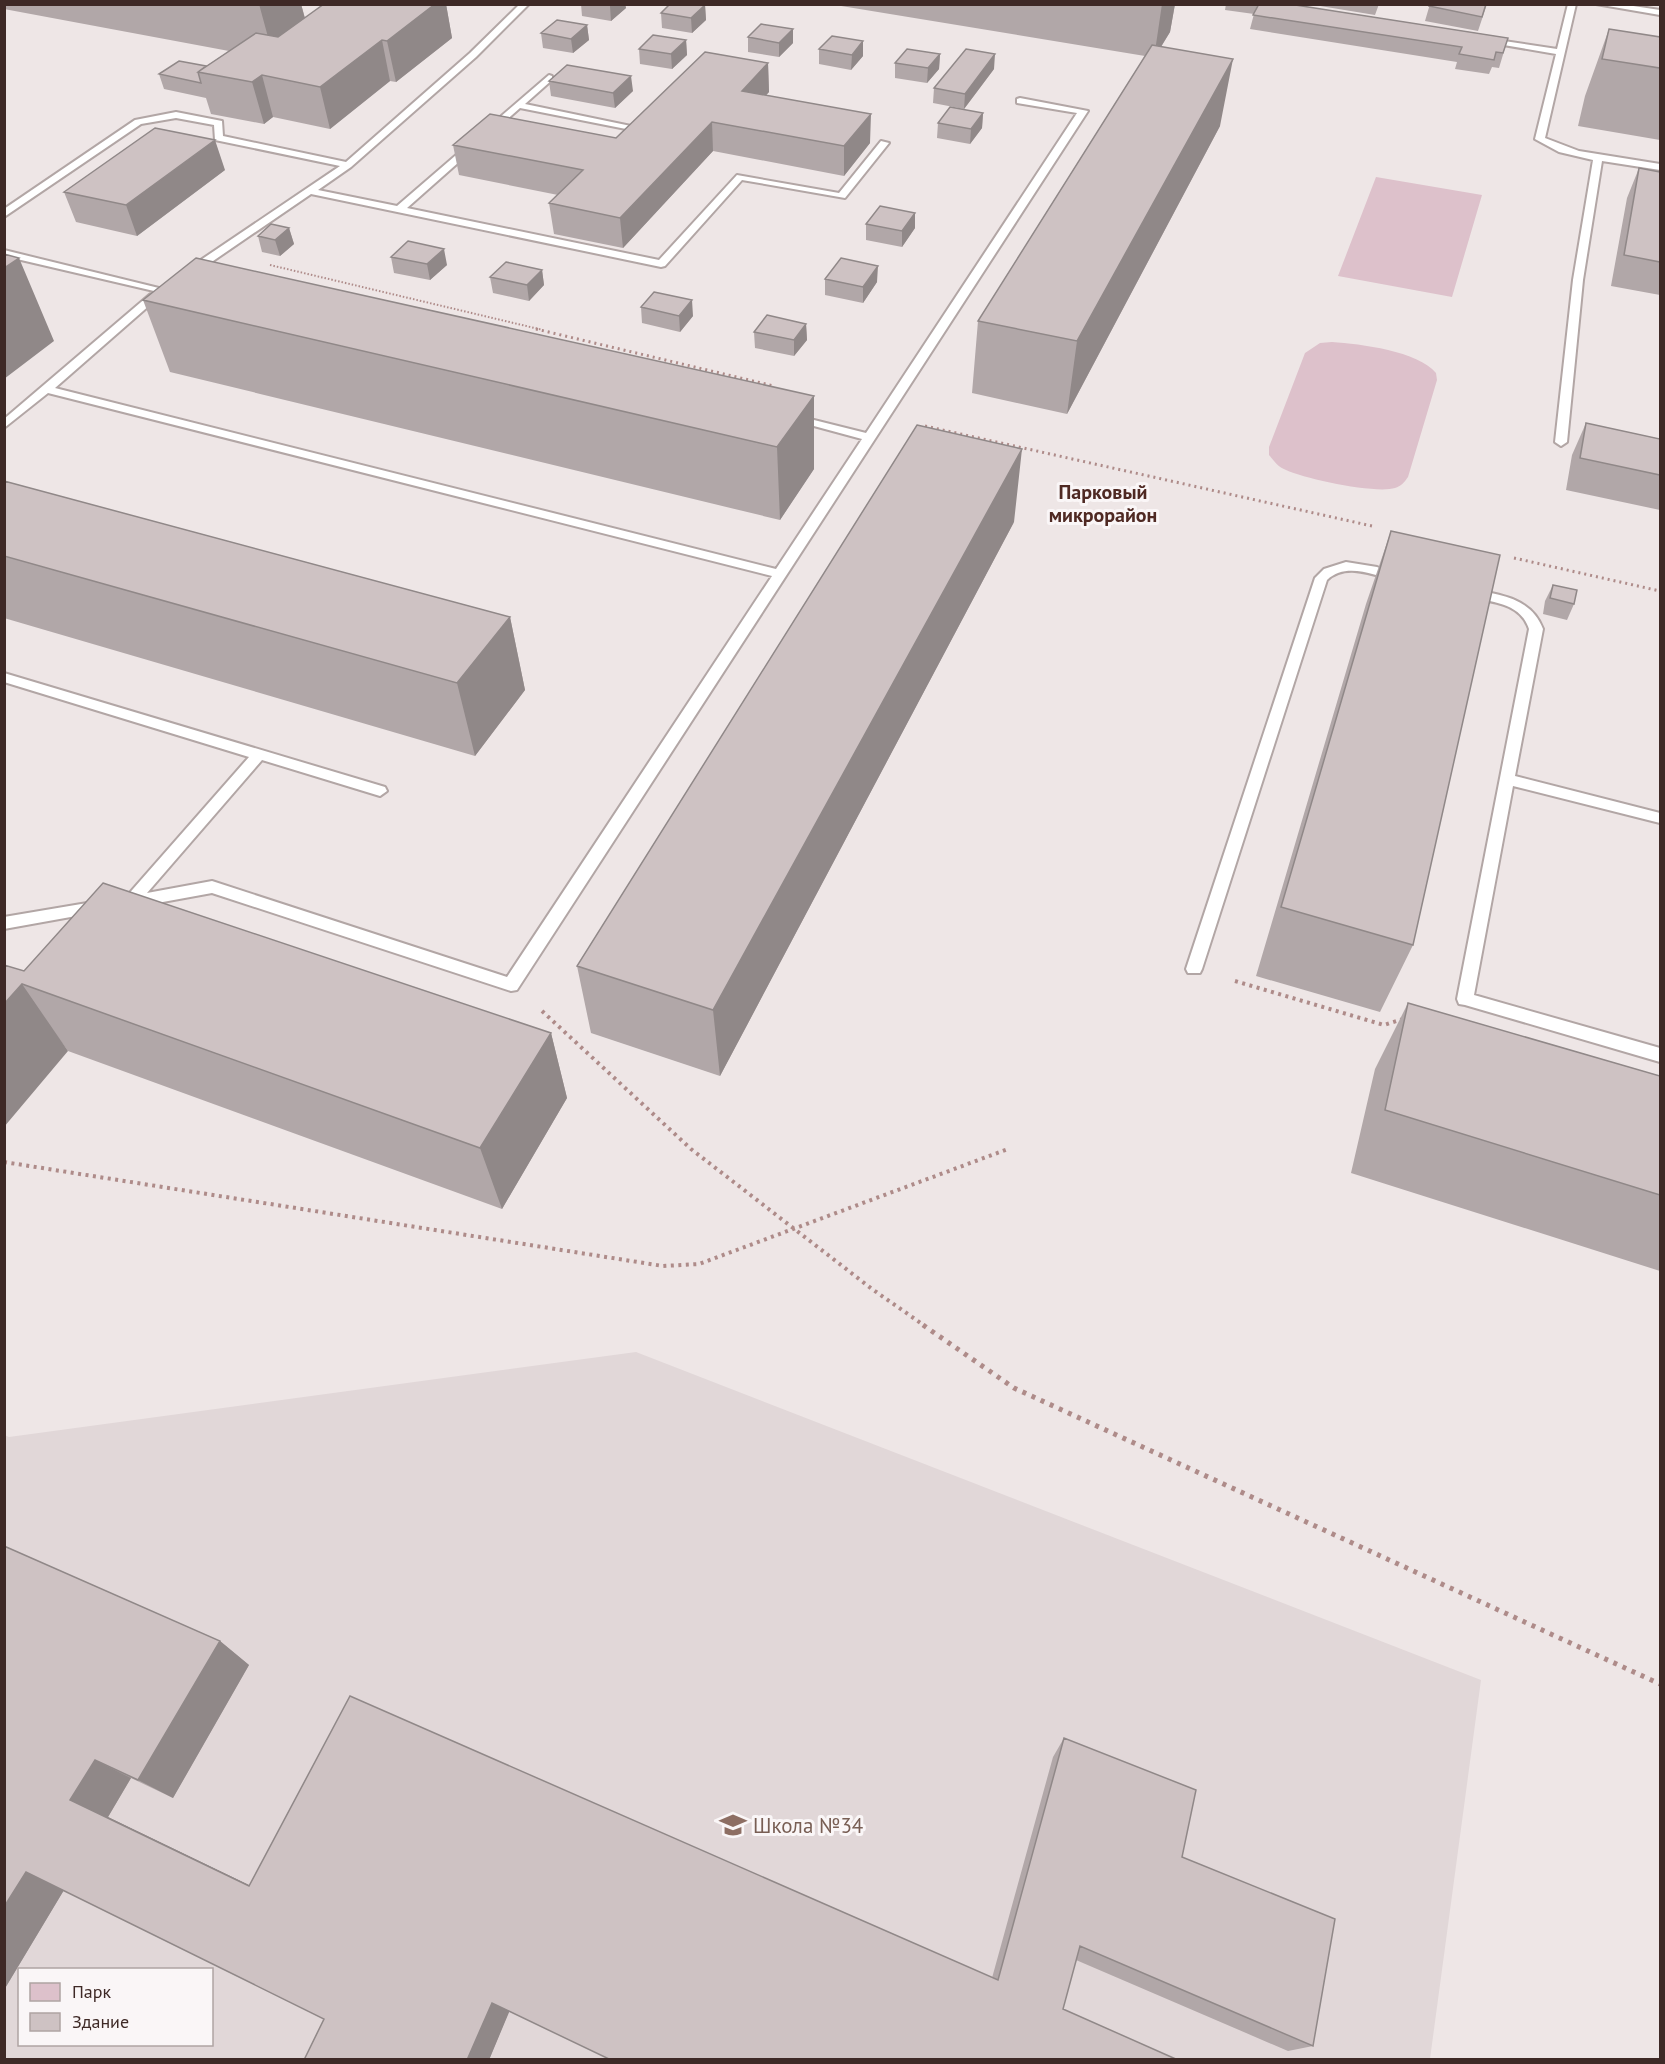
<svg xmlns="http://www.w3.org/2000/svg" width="1665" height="2064" font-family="'PT Sans',sans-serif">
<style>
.built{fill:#e1d7d8;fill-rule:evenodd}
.green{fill:#ddc1cb}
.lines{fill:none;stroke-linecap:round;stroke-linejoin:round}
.service-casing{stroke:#b2a6a5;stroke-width:4}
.path-far3{stroke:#ae8b89;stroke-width:2;stroke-dasharray:1.5 2;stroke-linecap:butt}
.path-far2{stroke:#ae8b89;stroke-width:3;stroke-dasharray:2 4;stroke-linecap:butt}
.path-far1{stroke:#ae8b89;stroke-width:4;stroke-dasharray:3 4.5;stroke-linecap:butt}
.path{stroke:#ae8b89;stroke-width:5;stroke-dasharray:4 6;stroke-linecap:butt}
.service{fill:#fff;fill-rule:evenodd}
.wall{fill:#b1a7a8}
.shaded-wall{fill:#908888}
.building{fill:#cec2c3;stroke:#908888;stroke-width:1.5}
.labels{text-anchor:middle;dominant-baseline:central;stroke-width:6;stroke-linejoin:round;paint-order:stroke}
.far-district-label{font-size:20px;font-weight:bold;fill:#4f2923;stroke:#faf6f7}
.near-education-label{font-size:21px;fill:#785e54;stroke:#faf6f7;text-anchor:start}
</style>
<rect width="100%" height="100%" fill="#eee6e6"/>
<!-- built -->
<path class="built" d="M636 1352 1481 1680 1430 2059H5L4 1435 9 1437ZM20 1970H212V2044H20Z"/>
<!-- green -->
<path class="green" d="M1376 177 1482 195 1452 297 1338 276Z
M1332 342C1361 344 1418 351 1436 373L1437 380 1408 477C1404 483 1401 486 1395 488 1376 494 1305 479 1286 470 1278 467 1274 461 1269 455V447L1305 353 1320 343Z"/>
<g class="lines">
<defs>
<path id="service" d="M520 4H529L476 57 351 167 318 190 397 206 549 75 552 76V80L525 104 631 126 626 129 520 108 407 208 659 260 737 175 839 193 881 141 889 143 845 198 742 180 665 266 661 267 311 194 194 274H186V270L340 166 215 140 214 125 176 118 141 124 4 217V209L135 120 176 112 222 121 223 136 346 162 470 53Z
M1568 4H1576L1545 138 1579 151 1660 164V170L1602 161 1583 280 1567 442 1561 446 1555 442 1573 280 1593 160 1559 152 1535 139 1556 54 1480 41 1484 38 1557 49Z
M1596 4H1620L1660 10V15Z
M1020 98 1088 111 517 990 511 991 212 893 130 908 122 906 119 902 122 898 126 897 249 757 4 682V673L385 787 387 791 380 796 262 760 147 893 212 881 507 977 772 576 48 393 4 428V419L154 291 4 256V250L167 290 55 388 776 569 862 439 788 419 794 415 866 433 1077 113 1017 103V99Z
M1346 562 1377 567 1402 577 1396 581C1374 575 1346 562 1327 580L1202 969 1200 973H1188L1186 969 1315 578 1324 569Z
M1468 589C1498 594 1531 597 1543 629L1515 776 1660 813V823L1513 786 1474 995 1660 1048V1062L1465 1005 1459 1004 1457 999 1529 629C1520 601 1488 602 1463 596V590Z
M99 901 104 903 107 907 104 911 4 929V917Z"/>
</defs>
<!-- service casing -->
<use href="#service" class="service-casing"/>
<!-- path-far3 -->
<path class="path-far3" d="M270 265 543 330"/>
<!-- path-far2 -->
<path class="path-far2" d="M536 329 774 386
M925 426 1372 526
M1514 558 1660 591"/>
<!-- path-far1 -->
<path class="path-far1" d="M1235 981 1384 1025 1403 1019
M542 1011 691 1149 872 1289 925 1326
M4 1162 663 1266 699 1264 1008 1149"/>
<!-- path -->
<path class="path" d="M923 1325 1014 1388 1660 1684"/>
<!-- service -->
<use href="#service" class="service"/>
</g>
<!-- wall -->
<path class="wall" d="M4 4H301L305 18 324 4H446L452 38 396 82 390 81 330 129 273 117 264 124 211 114 206 98 164 89 159 74 206 66 229 51 4 9Z
M581 4H625L626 8 611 21 582 16Z
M829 4H1175L1170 32 1161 47 1220 126 1067 414 972 393 978 321 1145 56Z
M1226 4H1289L1508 38 1499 68 1492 67 1489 74 1455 69 1457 62 1250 29 1254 14 1225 10Z
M1308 4H1379L1375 15Z
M1430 4H1487L1478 31 1425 21Z
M705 5 706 20 692 33 662 28 661 13Z
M587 25 589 40 573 53 543 48 541 33Z
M1609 29 1660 37V140L1578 126 1585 96Z
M748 37 793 43 779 57 748 52Z
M686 40 687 55 672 69 640 64 639 49Z
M819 49 863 56 851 70 819 64Z
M940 54 939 69 927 83 895 78V63Z
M768 63 769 92 766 95 870 143 844 176 713 151 623 248 554 234 549 203 558 195 459 175 453 145 616 138Z
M994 69 964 109 933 103 934 88Z
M549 81 633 91 615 108 551 96Z
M983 113 982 128 970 144 937 138 938 123Z
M1639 168 1660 172V295L1611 286 1627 198Z
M225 170 137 236 76 222 64 192Z
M915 213V228L902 247 866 240V224Z
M289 228 294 244 280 256 262 252 258 236Z
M391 257 447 265 430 280 394 273Z
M542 270 544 285 529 301 493 293 490 277Z
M825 279 877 282 863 303 825 295Z
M143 300 814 396V469L780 520 170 372Z
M641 307 693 316 680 332 642 323Z
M806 324 807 340 794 356 755 348 754 332Z
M1586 423 1660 439V510L1566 490 1572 455Z
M4 481 510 617 525 690 475 756 4 618Z
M1014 522 720 1076 591 1033 577 966Z
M1391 531 1413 945 1380 1012 1256 976 1366 604Z
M1553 585 1574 604 1567 620 1543 614 1545 601Z
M4 965 24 971 551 1033 567 1098 502 1209 68 1051Z
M1408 1003 1660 1076V1271L1351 1173 1375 1069Z
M4 1546 220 1641 249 1665 173 1798 131 1778 108 1817 249 1885 992 1978 1053 1757 1064 1738 1182 1857 1313 2046 1288 2051 1076 1960 1063 2009 509 2011 489 2060H304L324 2019 64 1890 4 1990Z"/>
<!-- shaded-wall -->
<path class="shaded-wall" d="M259 4H301L309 34 274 59Z
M435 4H446L452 38 396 82 387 41Z
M612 4H625L626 8 611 21 610 6Z
M1162 4H1175L1170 32 1154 58Z
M705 5 706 20 692 33 691 18Z
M587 25 589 40 573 53 571 39Z
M793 29V43L779 57V43Z
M382 40 390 81 330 129 320 87Z
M686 40 687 55 672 69 671 54Z
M863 41V56L851 70 852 55Z
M940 54 939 69 927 83 928 68Z
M995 54 994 69 964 109 965 94Z
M1233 59 1220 126 1067 414 1077 341Z
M768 63 769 92 743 120 742 91Z
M262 75 273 117 264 124 252 82Z
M631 76 633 91 615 108 613 93Z
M983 113 982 128 970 144 971 129Z
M871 114 870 143 844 176V146Z
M712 122 713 151 623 248 620 218Z
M215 140 225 170 137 236 126 205Z
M915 213V228L902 247V231Z
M289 228 294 244 280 256 275 240Z
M444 249 447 265 430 280 427 264Z
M19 258 54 341 4 379V268Z
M878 266 877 282 863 303V287Z
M542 270 544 285 529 301 527 285Z
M692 300 693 316 680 332 679 316Z
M806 324 807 340 794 356V340Z
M814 396V469L780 520 777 447Z
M1022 449 1014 522 720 1076 713 1010Z
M510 617 525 690 475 756 457 683Z
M22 984 68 1051 4 1127V1004Z
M551 1033 567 1098 502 1209 480 1148Z
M220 1641 249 1665 173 1798 138 1780Z
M95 1760 131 1778 108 1817 278 1899 249 1886 70 1800Z
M26 1872 67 1885 4 1990V1907Z
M492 2003 510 2010 489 2060H467Z"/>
<!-- building -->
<path class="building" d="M324 4H435L387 41 382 40 320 87 262 75 252 82 198 72 256 33 278 37Z
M670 4H700L705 5 691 18 661 13Z
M1259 4H1289L1508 38 1503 53 1496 52 1494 60 1459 54 1462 47 1253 15Z
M1430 4 1465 5 1486 4 1482 17 1429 6Z
M557 20 587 25 571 39 541 33Z
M761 24 793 29 779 43 748 37Z
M1609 29 1660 37V68L1602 59Z
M653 35 686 40 671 54 639 49Z
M832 36 863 41 852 55 819 49Z
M1152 45 1233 59 1077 341 978 321Z
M907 49 940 54 928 68 895 63Z
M966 49 995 54 965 94 934 88Z
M705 52 768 63 742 91 871 114 844 146 712 122 620 218 549 203 583 170 453 145 490 114 616 138Z
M179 61 206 66 198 72 201 83 159 74Z
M567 65 631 76 613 93 549 81Z
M950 107 983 113 971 129 938 123Z
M155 128 215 140 126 205 64 192Z
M1639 168 1660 172V262L1624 255Z
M880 206 915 213 902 231 866 224Z
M271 224 289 228 275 240 258 236Z
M408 241 444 249 427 264 391 257Z
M4 254 19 258 4 268Z
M196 258 814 396 777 447 143 300Z
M841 258 878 266 863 287 825 279Z
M506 262 542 270 527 285 490 277Z
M654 292 692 300 679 316 641 307Z
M767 315 806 324 794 340 754 332Z
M1586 423 1660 439V475L1580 458Z
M917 425 1022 449 713 1010 577 966Z
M4 481 510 617 457 683 4 556Z
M1391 531 1500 555 1413 945 1281 907Z
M1553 585 1577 590 1574 604 1550 598Z
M103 883 551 1033 480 1148 22 984 4 1004V965L24 971Z
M1408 1003 1660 1076V1195L1385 1110Z
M4 1546 220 1641 138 1780 95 1760 70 1800 249 1886 350 1696 998 1980 1064 1738 1196 1790 1182 1857 1335 1919 1313 2046 1080 1946 1063 2009 1178 2060H611L492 2003 467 2060H304L324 2019 26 1872 4 1907Z"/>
<!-- icons -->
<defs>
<symbol id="school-bare" viewBox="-9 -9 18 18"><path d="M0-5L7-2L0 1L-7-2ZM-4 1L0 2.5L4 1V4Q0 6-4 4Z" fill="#8d6e63" stroke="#faf6f7" stroke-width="2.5" paint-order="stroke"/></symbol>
</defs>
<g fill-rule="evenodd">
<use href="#school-bare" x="714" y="1806" width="38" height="38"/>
</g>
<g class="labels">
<!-- far-district labels -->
<g class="far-district-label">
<text x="1103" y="492">Парковый<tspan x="1103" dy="23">микрорайон</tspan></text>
</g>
<!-- near-education labels -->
<g class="near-education-label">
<text x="753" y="1825">Школа №34</text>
</g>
</g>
<!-- border -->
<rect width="1665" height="2064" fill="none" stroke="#3e2926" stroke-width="12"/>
<!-- legend -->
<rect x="18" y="1968" width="195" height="78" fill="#faf6f7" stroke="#afa4a3" stroke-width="1.5"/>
<rect x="30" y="1983" width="30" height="18" fill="#ddc1cb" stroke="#afa4a3" stroke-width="1.5"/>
<text x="72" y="1998" font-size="18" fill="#3e2926">Парк</text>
<rect x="30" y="2013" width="30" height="18" fill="#cec2c3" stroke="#afa4a3" stroke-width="1.5"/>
<text x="72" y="2028" font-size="18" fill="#3e2926">Здание</text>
</svg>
